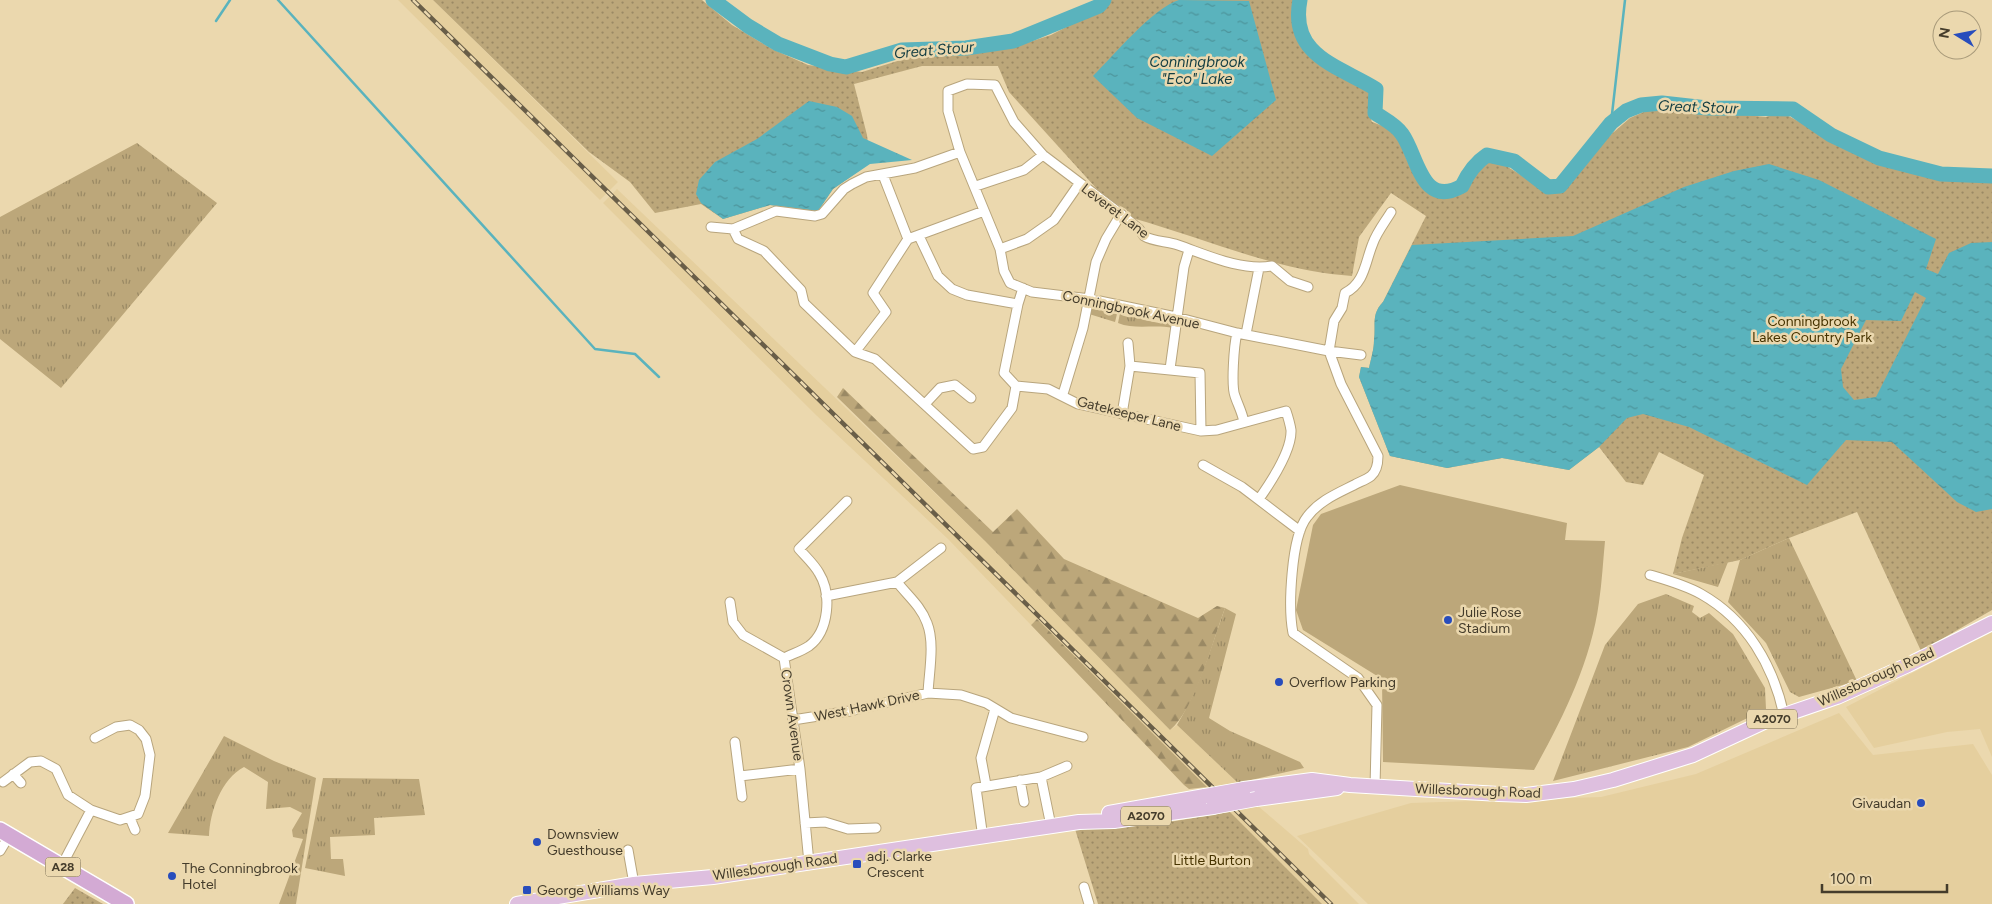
<svg xmlns="http://www.w3.org/2000/svg" width="1992" height="904" font-family="Figtree,sans-serif">
<style>
.built{fill:#e5cf9e}
.grass{fill:url(#grass-tufts)}
.forest{fill:url(#forest-firs)}
.park{fill:url(#park-dots)}
.pitch{fill:#bca77a}
.water{fill:url(#water-ripples);fill-rule:evenodd}
.lines{fill:none;stroke-linecap:round;stroke-linejoin:round}
.stream{stroke:#5ab3bd;stroke-width:2.5}
.river{stroke:#5ab3bd;stroke-width:15}
.minor-casing{stroke:#b8a57d;stroke-width:11}
.primary-casing{stroke:#fff;stroke-width:16}
.trunk-casing{stroke:#fff;stroke-width:18}
.minor{stroke:#fff;stroke-width:9}
.primary{stroke:#debfdf;stroke-width:14}
.trunk{stroke:#d3aad4;stroke-width:15}
.rail-casing{stroke:#695e48;stroke-width:4.5}
.rail{stroke:#ebd8ae;stroke-width:2.5;stroke-dasharray:8;stroke-linecap:butt}
.primary-bridge-casing{stroke:#fff;stroke-width:16;stroke-linecap:butt}
.primary-bridge{stroke:#debfdf;stroke-width:14}
.poi-dot{fill:#284dbc;stroke:#ebd8ae;stroke-width:2}
.labels{text-anchor:middle;dominant-baseline:central;stroke-width:5;stroke-linejoin:round;paint-order:stroke}
.shield{fill:#ebd8ae;stroke:#766b52;stroke-width:1}
.shield-label{font-size:12px;font-weight:bold;fill:#443c2b}
.street-label{font-size:14px;fill:#443c2b;stroke:#ebd8ae}
.park-label{font-size:14px;fill:#463300;stroke:#ebd8ae}
.poi-label{font-size:14px;fill:#443c2b;stroke:#ebd8ae;text-anchor:start}
.water-label{font-size:15px;font-style:italic;fill:#123d42;stroke:#ebd8ae}
</style>
<defs>
<pattern id="grass-tufts" width="24" height="20" patternUnits="userSpaceOnUse" patternTransform="scale(1.25)"><rect width="24" height="20" fill="#bca77a"/><path d="M3 7l-1-3M5 7V3M7 7l1-3M15 17l-1-3M17 17v-4M19 17l1-3" fill="none" stroke="#9a8964"/></pattern>
<pattern id="forest-firs" width="22" height="20" patternUnits="userSpaceOnUse" patternTransform="scale(1.25)"><rect width="22" height="20" fill="#bca77a"/><path d="M5 1l3.5 6h-7zM16 11l3.5 6h-7z" fill="#9a8964"/></pattern>
<pattern id="park-dots" width="8" height="8" patternUnits="userSpaceOnUse" patternTransform="scale(1.25)"><rect width="8" height="8" fill="#bca77a"/><path d="M2 2h.1M6 6h.1" fill="none" stroke="#9a8964" stroke-width="1.8" stroke-linecap="round"/></pattern>
<pattern id="water-ripples" width="26" height="14" patternUnits="userSpaceOnUse" patternTransform="scale(1.25)"><rect width="26" height="14" fill="#5ab3bd"/><path d="M2 4q2-2 4 0t4 0M15 11q2-2 4 0t4 0" fill="none" stroke="#4c939a"/></pattern>
</defs>
<rect width="100%" height="100%" fill="#ebd8ae"/>
<!-- built -->
<path class="built" d="M398 0H433L618 182 600 200Z
M617 189 985 541 1170 730 1177 725 1238 783 1207 787 1037 619 1031 625 948 539 816 415 603 203Z
M1992 632V757L1980 729 1947 732 1874 748 1846 707Z
M1839 713 1873 755 1973 744 1992 775V904H1368L1297 836 1411 803 1601 797 1696 774Z
M1258 806 1308 849 1309 854 1359 904H1322L1230 812Z"/>
<!-- grass -->
<path class="grass" d="M137 143 217 203 61 388 0 339V217Z
M1094 306 1100 310 1117 314 1115 322 1089 314 1091 307Z
M1120 313C1126 319 1135 317 1142 317L1144 320 1159 323 1164 320 1172 322 1173 328C1155 324 1135 330 1118 323Z
M1789 538 1857 681 1799 697 1790 692 1766 643 1728 602 1740 560Z
M1728 562 1718 587 1673 574Z
M1666 594 1694 606 1692 612 1700 618 1709 613 1733 634 1765 688 1766 709 1688 747 1553 781 1605 645 1638 604Z
M1225 608 1236 614 1209 718 1230 731 1300 762 1304 768 1238 783 1177 725C1199 689 1211 648 1225 608Z
M224 736 274 761 316 778 296 904H279L303 839 293 837 292 830 302 813 290 807 266 809 268 782 244 767C221 779 210 812 209 836L168 833Z
M323 778 419 779 425 815 374 818 375 835 330 837 331 859H343L345 876 305 868Z"/>
<!-- forest -->
<path class="forest" d="M843 388 993 532 1017 509 1064 559 1198 618 1217 606 1225 608C1213 640 1195 710 1170 730L985 541 837 397Z
M1037 619 1207 787 1189 789 1184 785 1031 625Z"/>
<!-- park -->
<path class="park" d="M433 0H702L732 25 772 49 808 65 862 72 920 54 1014 47 1051 35 1093 13 1109 0H1295C1289 42 1310 56 1344 75 1352 80 1360 82 1368 88 1373 100 1367 110 1372 122L1394 130C1402 144 1411 178 1424 187 1431 192 1443 193 1451 195L1470 182 1479 165 1491 160C1516 167 1532 188 1557 191L1571 179 1607 138 1630 118 1655 107 1766 117 1781 112 1869 159 1903 170 1939 178 1992 182V610L1921 651 1857 512 1789 538 1740 560 1673 574 1682 538 1704 475 1659 452 1643 485 1626 482 1599 447 1569 470 1502 458 1447 468 1390 456 1359 377 1361 367 1369 368C1371 359 1374 349 1374 340 1376 325 1371 314 1383 302L1426 216 1391 193 1359 237 1352 276C1276 271 1204 238 1132 218L1126 209 1105 198 1009 92 998 66H922L854 84 867 135 870 163 833 189 818 211 770 205 723 219 701 204 655 213 630 182 589 152Z
M1230 812 1322 904H1098L1075 829 1163 823Z
M75 888 103 904H63Z"/>
<!-- pitch -->
<path class="pitch" d="M1400 485 1567 523 1565 540 1605 541C1603 561 1602 582 1599 602 1591 662 1563 718 1534 770L1383 762 1382 679 1303 630 1296 610 1313 525 1321 514Z"/>
<!-- water -->
<path class="water" d="M1179 0 1249 1 1276 100 1212 156 1137 118 1093 76C1113 56 1154 7 1179 0Z
M809 101 837 107 852 116 863 138 912 160 870 164 833 189 818 211 770 205 723 219 701 203 696 194 699 180 715 162 757 139Z
M1769 164 1819 180 1936 239 1926 269 1938 274 1949 253 1971 243 1992 242V509L1976 512 1957 502 1892 442 1846 440 1807 485 1689 427 1643 414 1627 418 1599 447 1569 470 1502 458 1447 468 1390 456 1359 377 1361 367 1369 368C1371 359 1374 349 1374 340 1376 325 1371 314 1383 302L1412 245 1573 236 1684 187 1734 171ZM1915 292 1926 298 1876 397 1854 400 1843 387 1841 369 1866 320 1901 321Z"/>
<g class="lines">
<!-- stream -->
<path class="stream" d="M278 0 595 349 635 354 659 377
M216 21 230 0
M1611 123 1625 0"/>
<!-- river -->
<path class="river" d="M713 0 748 26 778 44 830 64 846 67 902 50 966 48 1013 41 1099 6 1104 0
M1300 0C1289 56 1339 66 1376 89L1375 113C1384 119 1396 125 1402 134 1418 156 1421 209 1462 186 1468 173 1475 163 1487 155L1514 161 1548 187 1560 186 1611 123 1626 111 1641 105 1662 103 1707 108 1793 109 1831 135 1879 158 1941 174 1992 176"/>
<defs>
<path id="minor" d="M883 175 908 239
M976 186 1024 170 1043 155
M711 227 733 229 776 211 815 216 822 214 844 189 852 184 866 177 915 168 960 152
M733 229 738 239 764 251 801 290 804 303 855 352 875 359 973 449 983 447 1012 408 1016 386
M919 236 938 276 952 289 967 295 1018 304 1023 288
M1000 249 1027 239 1054 220 1079 184
M1308 287 1290 281 1272 266C1240 271 1207 255 1178 245 1167 241 1154 242 1144 236L1139 229 1121 214 1043 155 1014 122 995 85 967 84 948 91V111L960 152 1000 249 1004 271 1010 283 1032 292 1090 299 1176 317 1237 333 1329 351 1341 384 1378 456C1378 463 1377 471 1371 476 1366 480 1359 482 1354 485 1336 494 1319 501 1307 517 1291 537 1288 608 1293 633L1358 678 1377 705 1375 787
M1237 333C1234 345 1231 386 1235 396 1238 405 1242 412 1244 422
M1246 334 1259 268
M1128 343 1130 366
M855 352 886 312 873 293 908 239 984 211
M1361 355 1329 351 1334 321 1342 308 1345 293C1365 283 1365 262 1373 243 1377 232 1385 222 1391 212
M1170 369 1184 267 1189 250
M1016 386 1048 389 1078 404 1201 431 1217 430 1286 411C1288 417 1290 424 1291 430 1292 451 1271 482 1259 499
M1016 386 1004 373 1018 304
M1063 394 1083 328 1096 262 1106 239 1121 214
M925 404 940 388 955 385 971 398
M1122 414 1130 366 1200 373 1201 431
M1203 465 1242 487 1300 531
M1650 575C1667 580 1685 585 1701 594 1747 620 1773 665 1784 715
M897 582 941 548
M826 596 897 582C907 595 921 606 927 623 935 643 929 672 928 693
M730 602 733 622 743 635 784 658
M784 658 800 769 809 863
M784 658C792 654 802 651 809 646 829 631 832 594 819 573 814 564 806 557 799 549L847 501
M793 720 850 711 928 693 961 695 986 703 1011 718 1083 737
M735 742 742 797
M13 774 21 783
M740 776 800 769
M1041 777 1051 826
M1020 780 1024 802
M3 782 30 762 41 761 56 769 68 795 91 810 120 820 138 814 145 796 150 755 146 739 139 730 130 725 116 727 95 738
M986 785 981 758 995 709
M130 818 135 830
M805 823 825 822 848 829 876 828
M983 838 976 788 1041 777 1067 766
M628 850 634 884
M0 851 9 836
M61 867 91 810
M1084 887 1089 904"/>
<path id="primary" d="M1244 789 1312 780 1350 785 1499 794 1526 795 1574 789 1613 780 1693 755 1764 722 1837 697 1908 665 1992 623
M1256 799 1337 788
M1109 813 1205 796
M517 904 634 884 713 877 1079 822 1114 821 1213 807"/>
<path id="trunk" d="M0 830 126 904"/>
</defs>
<!-- minor casing -->
<use href="#minor" class="minor-casing"/>
<!-- primary casing -->
<use href="#primary" class="primary-casing"/>
<!-- trunk casing -->
<use href="#trunk" class="trunk-casing"/>
<!-- minor -->
<use href="#minor" class="minor"/>
<!-- primary -->
<use href="#primary" class="primary"/>
<!-- trunk -->
<use href="#trunk" class="trunk"/>
<defs>
<path id="rail" d="M413 0 1331 904"/>
</defs>
<!-- rail casing -->
<use href="#rail" class="rail-casing"/>
<!-- rail -->
<use href="#rail" class="rail"/>
<defs>
<path id="primary-bridge" d="M1205 796 1244 789
M1213 807 1256 799"/>
</defs>
<!-- primary-bridge casing -->
<use href="#primary-bridge" class="primary-bridge-casing"/>
<!-- primary-bridge -->
<use href="#primary-bridge" class="primary-bridge"/>
</g>
<!-- markers -->
<g class="poi-dot">
<circle cx="1448" cy="620" r="5"/>
<circle cx="1279" cy="682" r="5"/>
<circle cx="1921" cy="803" r="5"/>
<circle cx="537" cy="842" r="5"/>
<rect x="852" y="859" width="10" height="10" rx="2.5"/>
<circle cx="172" cy="876" r="5"/>
<rect x="522" y="885" width="10" height="10" rx="2.5"/>
</g>
<g class="labels">
<!-- shield labels -->
<g class="shield">
<rect x="1747" y="709.5" width="50" height="19" rx="4"/>
<rect x="1121" y="806.5" width="50" height="19" rx="4"/>
<rect x="45.5" y="857.5" width="35" height="19" rx="4"/>
</g>
<g class="shield-label">
<text x="1772" y="719">A2070</text>
<text x="1146" y="816">A2070</text>
<text x="63" y="867">A28</text>
</g>
<!-- street labels -->
<g class="street-label">
<text transform="translate(1115 211) rotate(37)">Leveret Lane</text>
<text transform="translate(1131 310) rotate(12)">Conningbrook Avenue</text>
<text transform="translate(1129 414) rotate(14)">Gatekeeper Lane</text>
<text transform="translate(1876 677) rotate(-24)">Willesborough Road</text>
<text transform="translate(867 706) rotate(-12)">West Hawk Drive</text>
<text transform="translate(792 715) rotate(82)">Crown Avenue</text>
<text transform="translate(1478 791) rotate(2)">Willesborough Road</text>
<text transform="translate(775 867) rotate(-8)">Willesborough Road</text>
</g>
<!-- park labels -->
<g class="park-label">
<text x="1812" y="321">Conningbrook<tspan x="1812" dy="16">Lakes Country Park</tspan></text>
<text x="1212" y="860">Little Burton</text>
</g>
<!-- poi labels -->
<g class="poi-label">
<text x="1458" y="612">Julie Rose<tspan x="1458" dy="16">Stadium</tspan></text>
<text x="1289" y="682">Overflow Parking</text>
<text x="1911" y="803" text-anchor="end">Givaudan</text>
<text x="547" y="834">Downsview<tspan x="547" dy="16">Guesthouse</tspan></text>
<text x="867" y="856">adj. Clarke<tspan x="867" dy="16">Crescent</tspan></text>
<text x="182" y="868">The Conningbrook<tspan x="182" dy="16">Hotel</tspan></text>
<text x="537" y="890">George Williams Way</text>
</g>
<!-- water labels -->
<g class="water-label">
<text transform="translate(934 50) rotate(-5)">Great Stour</text>
<text x="1197" y="62">Conningbrook<tspan x="1197" dy="17">"Eco" Lake</tspan></text>
<text transform="translate(1698 107) rotate(2)">Great Stour</text>
</g>
</g>
<!-- north arrow -->
<g transform="translate(1957 35) rotate(280)"><circle r="24" fill="#ebd8ae" stroke="#a89a7a"/>
<path d="M0-4L9 19L0 12L-9 19Z" fill="#284dbc"/>
<text y="-8" font-size="14" font-weight="bold" text-anchor="middle" fill="#443c2b">N</text>
</g>
<!-- scale -->
<path d="M1822 884v8h125v-8" fill="none" stroke="#443c2b" stroke-width="2.5"/>
<text x="1830" y="884" font-size="15" fill="#443c2b" stroke="#ebd8ae" stroke-width="4" paint-order="stroke">100 m</text>
</svg>
